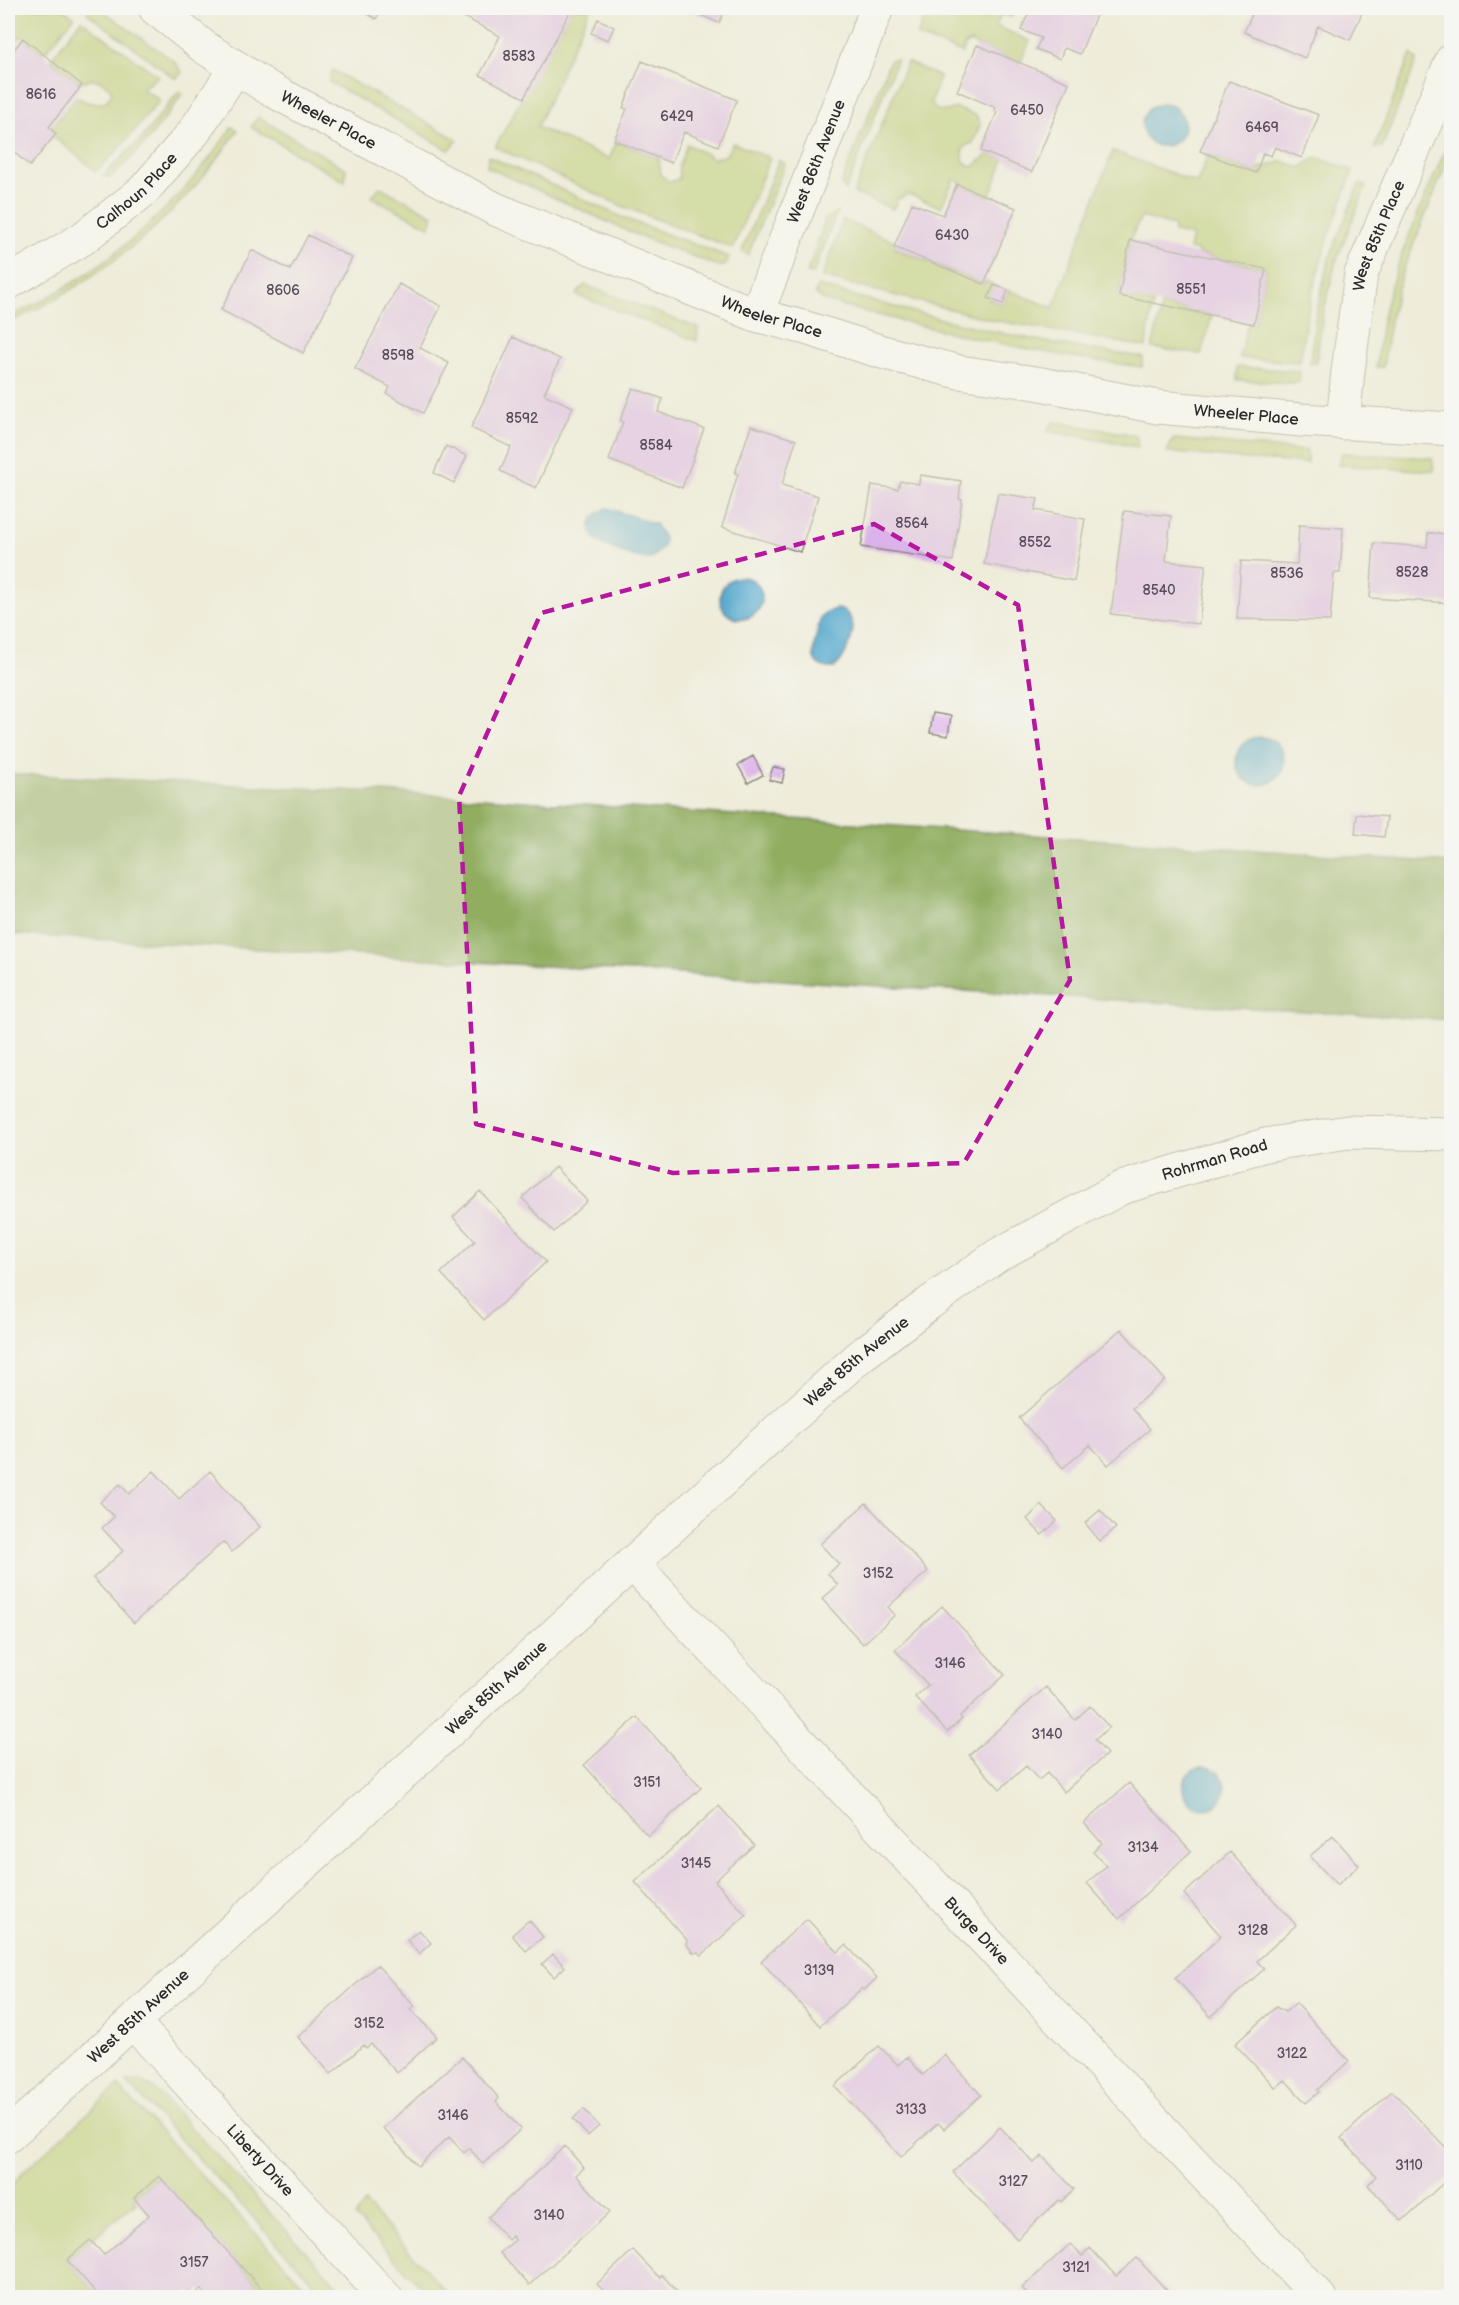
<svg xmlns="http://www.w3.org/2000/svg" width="1459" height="2305" font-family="'Balsamiq Sans',sans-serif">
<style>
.green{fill:#b7c96c;stroke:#717a4c;stroke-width:1.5}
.forest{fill:#91ad60;stroke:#5e6c46;stroke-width:1.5}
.water{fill:#4ea4ca;stroke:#3c687a;stroke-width:1.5}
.building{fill:#dcb2ea}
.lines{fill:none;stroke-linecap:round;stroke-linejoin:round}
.minor-casing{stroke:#8d8c82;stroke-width:35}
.tertiary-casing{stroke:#8d8c82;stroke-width:35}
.minor{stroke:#fff;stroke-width:33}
.tertiary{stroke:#fff;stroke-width:33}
.marked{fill:none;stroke:#b5179e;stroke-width:4.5;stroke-dasharray:12 8;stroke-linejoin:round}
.labels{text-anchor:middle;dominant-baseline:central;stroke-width:4.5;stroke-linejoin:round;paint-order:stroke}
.number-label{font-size:14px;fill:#574d5b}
.street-label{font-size:16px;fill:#2b2b2b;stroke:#f6f6f2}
</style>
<rect width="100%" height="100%" fill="#f6f6f2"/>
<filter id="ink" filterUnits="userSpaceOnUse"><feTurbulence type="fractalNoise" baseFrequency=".0167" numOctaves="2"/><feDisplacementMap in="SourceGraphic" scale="12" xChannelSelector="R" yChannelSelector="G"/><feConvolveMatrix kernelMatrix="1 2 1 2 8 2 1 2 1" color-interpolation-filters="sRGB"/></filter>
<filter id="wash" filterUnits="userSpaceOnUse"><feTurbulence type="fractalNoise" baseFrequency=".008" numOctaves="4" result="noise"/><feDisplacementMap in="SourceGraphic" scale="24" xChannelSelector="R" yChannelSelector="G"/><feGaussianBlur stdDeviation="1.35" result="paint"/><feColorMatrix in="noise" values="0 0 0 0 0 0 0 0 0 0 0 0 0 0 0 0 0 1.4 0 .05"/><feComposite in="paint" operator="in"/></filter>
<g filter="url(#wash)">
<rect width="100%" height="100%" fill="#efecda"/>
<!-- green -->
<path class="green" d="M8 8H62L74 17 47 50 42 53 21 36 14 43 8 38Z
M92 8H99L174 61 182 72 176 79 87 13Z
M572 8H590L537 127 609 159 617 141 659 158 661 175 669 182 679 179V166L687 144 713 158 725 156 733 143 770 158 733 248 622 206 495 147Z
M928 8H1018L1011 17 1001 14 996 26 1030 41 1020 63 970 42 965 45 962 53 917 36Z
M81 20 158 76 142 89 160 100 118 150 96 171 54 137 56 133 51 129 76 97C89 104 106 109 112 92 103 77 93 79 78 82L52 61 53 56Z
M1411 54 1417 60 1382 147 1374 148Z
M897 59 846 190 841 185 890 60Z
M907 62 940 77 931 102 936 110 946 111 956 108 977 116 980 125 973 143 967 145 962 151 964 162 973 167 988 154 1004 160 989 197 963 187 959 181 954 179 941 207 908 194 897 200 893 209 854 193Z
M332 70 458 140 449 150 329 82Z
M179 91 182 94C162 125 138 153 110 178L103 176 143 137Z
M258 117 346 169 345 182 251 127Z
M232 127 238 130C179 218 103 279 8 323V317C99 277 177 210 232 127Z
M1451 136V152L1402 273 1391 315 1383 367H1376C1378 350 1380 333 1383 317 1397 254 1427 195 1451 136Z
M1113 151 1197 183 1208 154 1255 173 1257 169 1283 161 1300 168 1316 157 1353 171C1327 238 1308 290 1300 362L1239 358 1248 323 1254 324 1266 269 1198 254V251L1189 249 1192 236 1174 232V226L1141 217 1130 240 1119 295 1153 303 1146 347 993 320 822 277 843 220 896 242 894 248 984 284 986 281 994 285 989 299 1003 304 1008 290 1053 308Z
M488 156 626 219 729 257 725 266H718L632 233 487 167Z
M779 160 785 164 748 255 742 251Z
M1359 184 1366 186 1336 261 1323 314 1316 363 1310 364 1316 314 1329 259Z
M380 187 433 215 430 227 371 197Z
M837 212 813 274 807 273 826 218Z
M585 285 698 328 697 341 576 295Z
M818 286C924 316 1033 344 1143 357L1142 367C1034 354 929 329 825 301L815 293Z
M1162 305 1212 316 1201 354 1152 348Z
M1237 367 1300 371 1299 382 1289 383 1237 380Z
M1054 422 1136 435 1138 447 1047 431Z
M1173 439 1307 451V463L1253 460 1167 452Z
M1342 453 1432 458 1434 471 1338 465Z
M132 2081H140L154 2088 344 2293 339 2297H327L127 2082Z
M118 2086 315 2297H262L266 2294 158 2176 134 2198 136 2202 67 2260 101 2297 8 2298V2186L15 2182 23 2172Z
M365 2203 451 2297H431L355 2217Z"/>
<!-- forest -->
<path class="forest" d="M8 774 421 794 1451 863V1020L8 934Z"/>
<!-- water -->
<path class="water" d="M1142 125a21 21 0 1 1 42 0a21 21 0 1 1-42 0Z
M608 508 655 524 664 538 663 547 651 559C636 559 614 550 601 543 582 532 591 513 608 508Z
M720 598a21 21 0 1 1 42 0a21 21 0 1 1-42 0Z
M837 609 845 611C849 616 853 621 853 628 852 641 844 660 834 668 808 668 812 651 817 633 818 627 819 619 823 615 827 610 832 610 837 609Z
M1236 761a24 24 0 1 1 48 0a24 24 0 1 1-48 0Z
M1183 1788a21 21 0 1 1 42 0a21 21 0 1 1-42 0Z"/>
<g id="blocks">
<!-- building -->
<path class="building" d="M358 8H382L376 19Z
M469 8H572L524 98 480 75 500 36 464 17Z
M684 8H726L719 23Z
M1031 8H1099L1080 54 1064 48 1060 59 1036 49 1041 38 1021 30Z
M1255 8H1364L1350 40 1318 26 1305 58 1244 32Z
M598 19 614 27 608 40 591 33Z
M23 38 82 85 49 127 56 134 30 166 8 147V57Z
M977 45 1069 83 1032 172 981 151 997 112 995 111 996 108 957 91Z
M642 61 737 100 718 146 684 132 671 163 614 140 627 109 623 108Z
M1229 81 1319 115 1302 158 1275 147 1271 156 1263 153 1256 173 1200 151Z
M957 184 1016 208 984 284 894 247 912 203 943 215Z
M308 235 352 258 303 353 221 310 252 250 290 270Z
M1130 240 1266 269 1254 324 1119 296Z
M399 284 441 306 420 348 449 363 423 413 387 394 390 387 355 369Z
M994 285 1008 290 1003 304 988 298Z
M513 337 560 359 544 394 573 407 536 488 500 471 511 447 471 428Z
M633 388 663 399 658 412 704 429 682 488 609 460 623 422 620 421Z
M751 426 796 440 782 485 818 496 800 552 722 527 738 474 735 473Z
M446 446 467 456 454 483 434 473Z
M920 475 961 481 959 499H962L953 561 861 547 872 485 898 489 900 481 919 484Z
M998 493 1038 499 1035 510 1085 519 1074 581 984 564Z
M1124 511 1171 516 1166 561 1206 565 1199 624 1111 614Z
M1299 525 1343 528 1340 573H1334L1330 621 1237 619 1241 561 1297 564Z
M1428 533 1452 534V603L1370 598 1374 543 1427 547Z
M933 713 951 716 948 736 930 733Z
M753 756 763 775 748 783 738 765Z
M773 767 785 769 782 783 769 780Z
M1357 814 1387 817 1384 837 1355 834Z
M555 1167 587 1201 554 1232 522 1198Z
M480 1191 546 1262 484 1320 441 1273 475 1241 453 1217Z
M1121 1329 1165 1380 1132 1408 1150 1429 1108 1465 1090 1445 1063 1468 1019 1418Z
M154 1471 179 1499 210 1471 260 1527 232 1552 223 1542 134 1623 93 1578 123 1551 102 1528 114 1517 100 1502 120 1484 129 1494Z
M866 1503 928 1571 888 1607 895 1615 863 1644 822 1599 838 1585 828 1574 839 1564 820 1544Z
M1041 1505 1057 1521 1042 1535 1027 1519Z
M1100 1510 1116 1528 1100 1541 1085 1523Z
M942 1606 1005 1675 960 1716 962 1719 947 1732 915 1697 928 1685 895 1650Z
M1046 1687 1075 1720 1090 1706 1109 1727 1095 1740 1107 1754 1064 1792 1047 1773 1039 1780 1026 1766 1000 1789 969 1755Z
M637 1717 701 1788 648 1836 584 1765Z
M1129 1783 1191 1851 1119 1919 1087 1883 1106 1866 1093 1852 1102 1843 1084 1823Z
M719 1806 754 1845 715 1881 746 1915 702 1955 698 1952 694 1953 686 1944 687 1940 635 1882Z
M1333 1836 1359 1865 1337 1885 1310 1856Z
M1230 1852 1296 1925 1257 1961 1264 1969 1211 2017 1175 1978 1221 1936 1184 1894Z
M807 1919 838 1952 846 1945 877 1978 864 1990 862 1988 820 2026 761 1961Z
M529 1920 543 1937 526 1951 512 1935Z
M419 1930 431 1943 419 1954 407 1940Z
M553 1954 565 1967 554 1977 542 1964Z
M377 1965 414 2006 410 2009 437 2037 397 2073 371 2044 366 2048 364 2045 331 2074 298 2037Z
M1296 2003 1349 2061 1317 2090 1319 2092 1306 2103 1285 2080 1276 2088 1235 2044 1276 2007 1285 2012Z
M879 2046 898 2065 907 2057 923 2075 945 2055 981 2095 944 2129 938 2123 901 2157 835 2086Z
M462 2057 499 2098 496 2102 521 2129 483 2164 469 2148 464 2153 449 2137 418 2166 383 2128Z
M1392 2091 1452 2154V2175L1402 2221 1368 2185 1376 2176 1341 2138Z
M584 2109 599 2126 588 2136 573 2119Z
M1000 2127 1034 2163 1042 2156 1074 2189 1061 2202 1059 2200 1017 2239 953 2172Z
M565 2146 584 2168 576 2175 610 2212 529 2285 500 2253 515 2240 512 2236 508 2240 488 2217Z
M159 2176 266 2294 262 2298H209L201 2289 193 2296 189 2291 182 2298H101L67 2260 90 2240 104 2255 149 2215 134 2198Z
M1070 2244 1082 2256 1090 2248 1116 2276 1137 2258 1171 2295 1168 2298H1031L1022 2288Z
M633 2250 660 2278 662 2275 683 2298H610L597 2284Z"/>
</g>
</g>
<g filter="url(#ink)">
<use href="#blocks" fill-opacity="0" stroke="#8d8c82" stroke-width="1.5"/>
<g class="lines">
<defs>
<g id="minor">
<path id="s1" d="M155 8 204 47 270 89 495 209 756 315 806 328 882 352 959 372 1036 383 1158 407 1301 420 1452 429"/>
<path id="s2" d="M8 283 82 239 143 191 194 132 236 67"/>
<path id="s3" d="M756 315 877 8"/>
<path id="s4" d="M1343 423 1348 371 1361 274 1452 60"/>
<path id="s5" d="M632 1563 1320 2298"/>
<path id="s6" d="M133 2022 386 2298"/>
</g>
<g id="tertiary">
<path id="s7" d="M8 2136 760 1446 859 1357 928 1304 998 1255 1121 1188 1265 1145 1348 1132 1452 1134"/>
</g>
</defs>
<!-- minor casing -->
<use href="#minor" class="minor-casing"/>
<!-- tertiary casing -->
<use href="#tertiary" class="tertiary-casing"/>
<!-- minor -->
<use href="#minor" class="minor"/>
<!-- tertiary -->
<use href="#tertiary" class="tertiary"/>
</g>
</g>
<!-- marked area -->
<path d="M0 0H1459V2305H0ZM874 524 1018 605 1070 980 964 1163 673 1173 476 1124 459 796 541 613Z" fill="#efecda" fill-opacity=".55" fill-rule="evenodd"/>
<path class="marked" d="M874 524 1018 605 1070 980 964 1163 673 1173 476 1124 459 796 541 613Z"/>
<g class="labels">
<!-- number labels -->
<g class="number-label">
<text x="519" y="56">8583</text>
<text x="41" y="94">8616</text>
<text x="1027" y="110">6450</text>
<text x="677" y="116">6429</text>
<text x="1262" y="127">6469</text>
<text x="952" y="235">6430</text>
<text x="1191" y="289">8551</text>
<text x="283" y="290">8606</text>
<text x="398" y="355">8598</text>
<text x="522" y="418">8592</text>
<text x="656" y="445">8584</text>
<text x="912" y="523">8564</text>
<text x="1035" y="542">8552</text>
<text x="1412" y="572">8528</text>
<text x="1287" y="573">8536</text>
<text x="1159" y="590">8540</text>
<text x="878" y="1573">3152</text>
<text x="950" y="1663">3146</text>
<text x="1047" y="1734">3140</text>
<text x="647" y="1782">3151</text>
<text x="1143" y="1847">3134</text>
<text x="696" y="1863">3145</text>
<text x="1253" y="1930">3128</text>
<text x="819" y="1970">3139</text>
<text x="369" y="2023">3152</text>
<text x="1292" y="2053">3122</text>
<text x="911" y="2109">3133</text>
<text x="453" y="2115">3146</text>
<text x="1409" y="2165">3110</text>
<text x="1013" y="2181">3127</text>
<text x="549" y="2215">3140</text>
<text x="194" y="2262">3157</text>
<text x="1076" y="2267">3121</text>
</g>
<!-- street labels -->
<g class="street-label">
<text stroke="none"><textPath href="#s1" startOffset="207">Wheeler Place</textPath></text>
<text stroke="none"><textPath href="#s3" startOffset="165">West 86th Avenue</textPath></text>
<text stroke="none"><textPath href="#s2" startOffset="159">Calhoun Place</textPath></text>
<text stroke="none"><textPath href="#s4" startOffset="192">West 85th Place</textPath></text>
<text stroke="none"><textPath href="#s1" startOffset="693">Wheeler Place</textPath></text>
<text stroke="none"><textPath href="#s1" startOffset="1179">Wheeler Place</textPath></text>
<text stroke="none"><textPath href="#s7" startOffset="1564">Rohrman Road</textPath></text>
<text stroke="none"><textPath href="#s7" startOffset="1149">West 85th Avenue</textPath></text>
<text stroke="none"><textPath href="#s7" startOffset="663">West 85th Avenue</textPath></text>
<text stroke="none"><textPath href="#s5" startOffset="504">Burge Drive</textPath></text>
<text stroke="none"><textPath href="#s7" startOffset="177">West 85th Avenue</textPath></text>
<text stroke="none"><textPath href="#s6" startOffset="188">Liberty Drive</textPath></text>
</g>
</g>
<!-- margin -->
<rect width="1459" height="2305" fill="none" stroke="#f6f6f2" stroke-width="30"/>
</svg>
